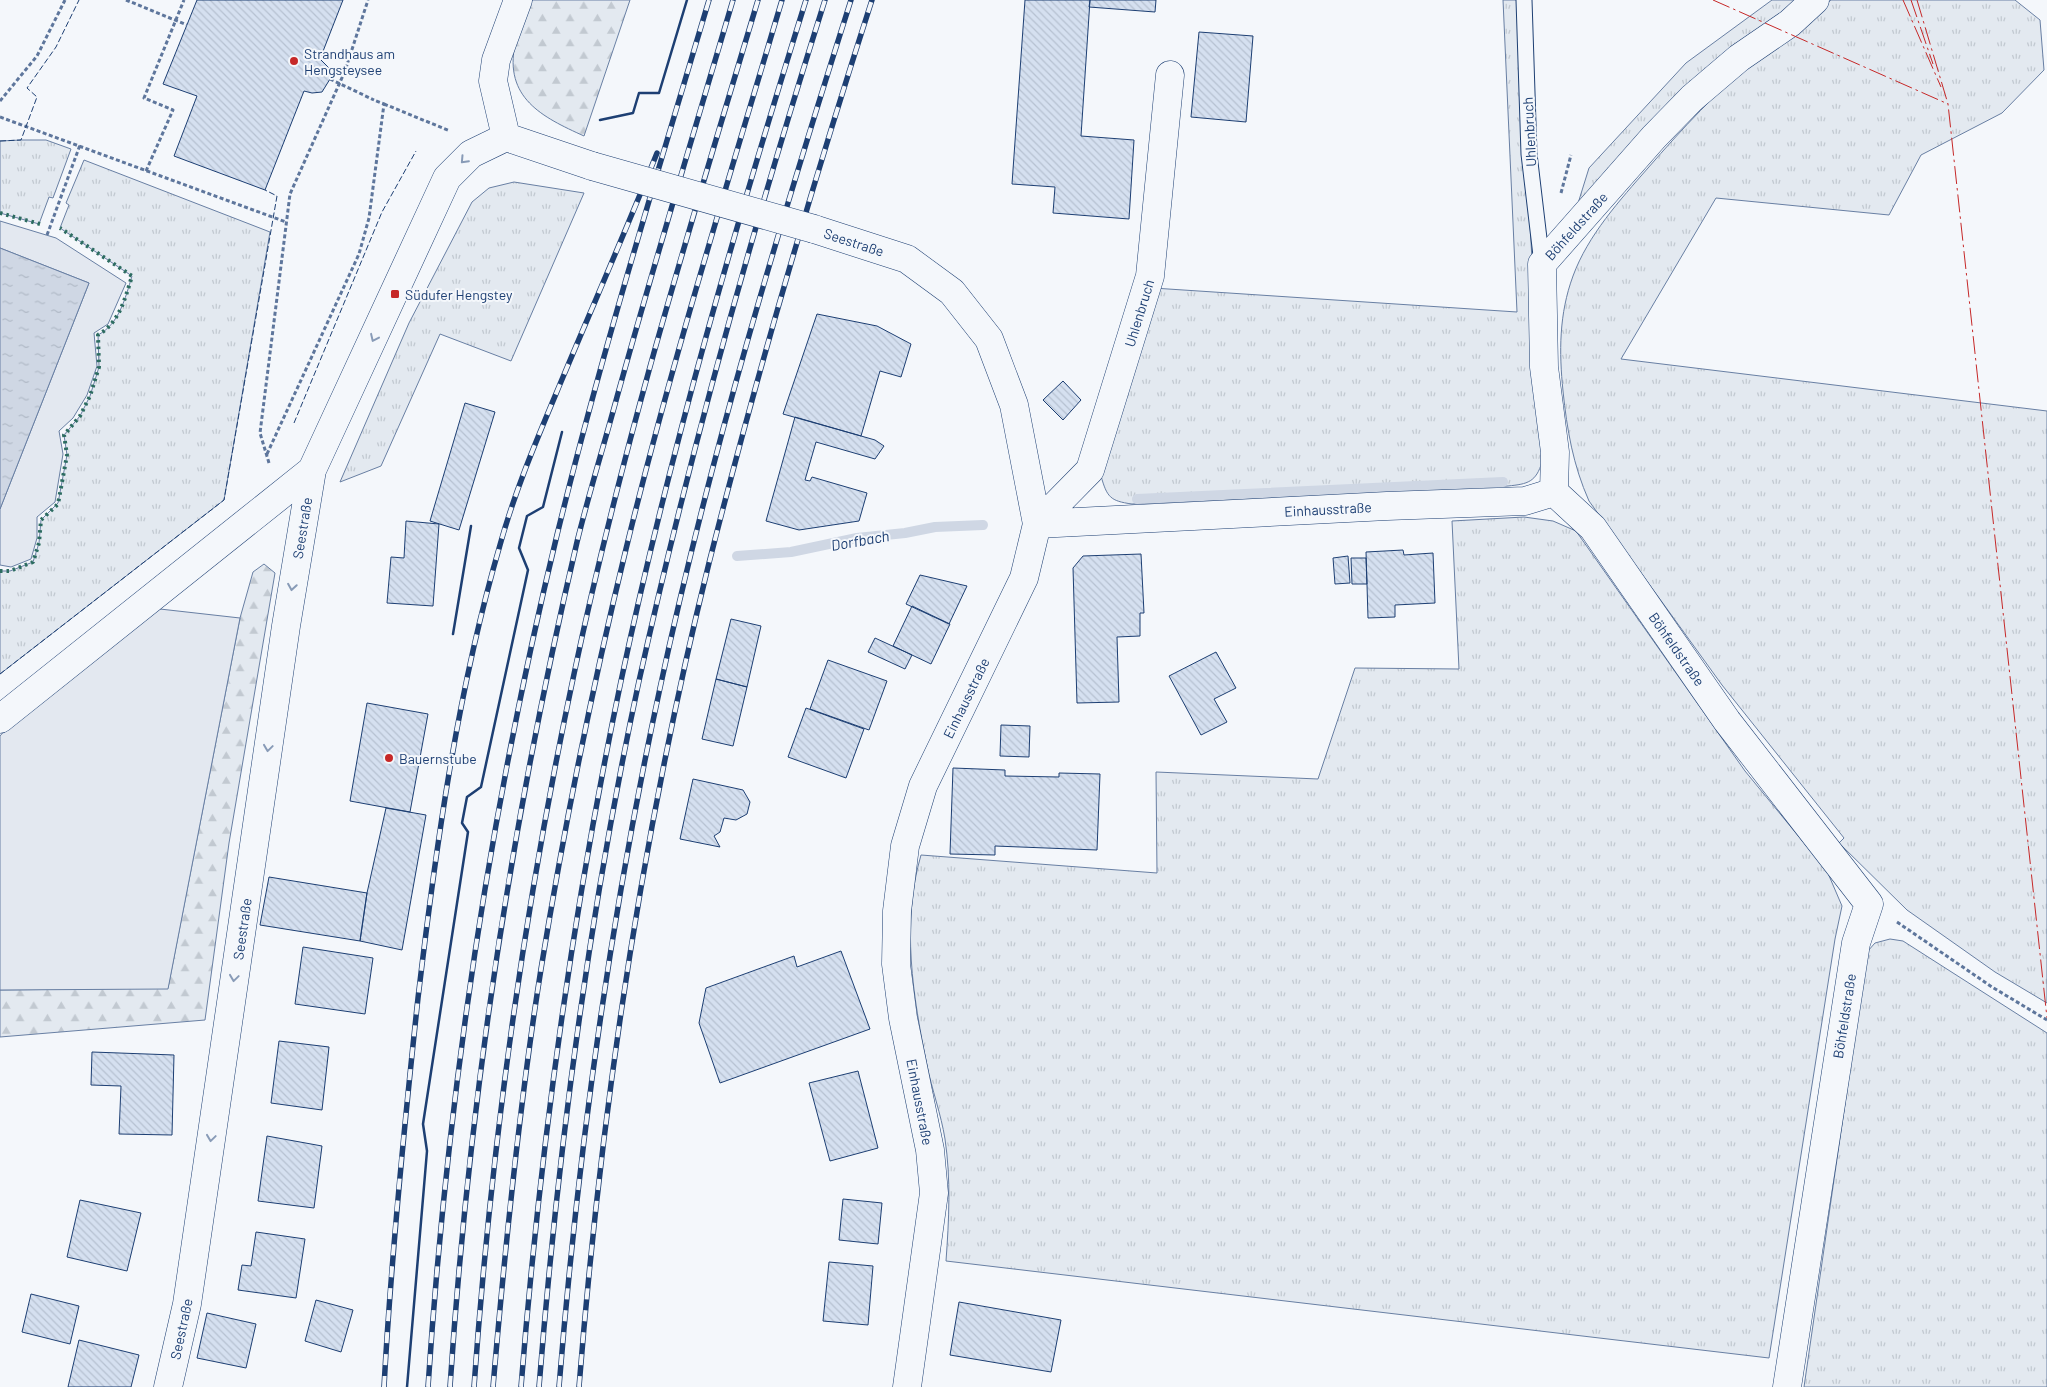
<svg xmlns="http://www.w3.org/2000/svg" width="2047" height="1387" font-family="Barlow,sans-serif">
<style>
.grass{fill:url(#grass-tufts);stroke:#687fa3}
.forest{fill:url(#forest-firs);stroke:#687fa3}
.parking{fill:#e3e8f0;stroke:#687fa3}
.water{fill:url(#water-ripples);stroke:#687fa3}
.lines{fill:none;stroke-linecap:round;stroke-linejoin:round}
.stream{stroke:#cfd7e4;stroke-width:10}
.building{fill:url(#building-back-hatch);stroke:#1d3f73}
.lane-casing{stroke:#1d3f73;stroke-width:17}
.street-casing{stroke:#1d3f73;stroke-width:29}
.path{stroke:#5e769c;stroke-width:3;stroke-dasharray:4 2.5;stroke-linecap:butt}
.lane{stroke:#f4f7fb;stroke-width:15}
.street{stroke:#f4f7fb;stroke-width:28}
.rail-casing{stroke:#1d3f73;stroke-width:5.5}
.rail{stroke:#f4f7fb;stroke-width:4;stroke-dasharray:11;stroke-linecap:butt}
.street-bridge-casing{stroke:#1d3f73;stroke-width:29;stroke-linecap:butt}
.path-bridge{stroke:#5e769c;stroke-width:3;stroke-dasharray:4 2.5;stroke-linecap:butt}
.street-bridge{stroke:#f4f7fb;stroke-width:28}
.hedge{stroke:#2c6c60;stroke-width:4;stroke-dasharray:2.5 4;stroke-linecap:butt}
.fence{stroke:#1d3f73;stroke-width:1;stroke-dasharray:6 2.5;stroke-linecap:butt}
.wall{stroke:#1d3f73;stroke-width:2.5}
.power{stroke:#c62828;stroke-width:1;stroke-dasharray:18 4 2.5 4;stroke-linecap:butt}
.oneway{stroke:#889bb7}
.poi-dot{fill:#c62828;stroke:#f4f7fb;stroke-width:2}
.labels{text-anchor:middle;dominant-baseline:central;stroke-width:4;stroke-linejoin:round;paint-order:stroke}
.poi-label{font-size:14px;fill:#1d3f73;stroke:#f4f7fb;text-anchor:start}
.street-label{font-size:14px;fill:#1d3f73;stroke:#f4f7fb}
.water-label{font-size:15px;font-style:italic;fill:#1d3f73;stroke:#f4f7fb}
</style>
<defs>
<pattern id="grass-tufts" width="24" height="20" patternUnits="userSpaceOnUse" patternTransform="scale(1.25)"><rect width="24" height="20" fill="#e3e9f0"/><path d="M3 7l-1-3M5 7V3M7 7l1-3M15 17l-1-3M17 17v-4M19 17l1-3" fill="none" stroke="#c2c9d1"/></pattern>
<pattern id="forest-firs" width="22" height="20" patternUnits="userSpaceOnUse" patternTransform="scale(1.25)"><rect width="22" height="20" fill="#e3e9f0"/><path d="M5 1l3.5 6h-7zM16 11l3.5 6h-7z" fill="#c2c9d1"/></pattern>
<pattern id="water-ripples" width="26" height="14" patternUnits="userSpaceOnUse" patternTransform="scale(1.25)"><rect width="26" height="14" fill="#cfd7e4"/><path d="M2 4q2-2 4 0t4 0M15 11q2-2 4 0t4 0" fill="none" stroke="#b1bac7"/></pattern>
<pattern id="building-back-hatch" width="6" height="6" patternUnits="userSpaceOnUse" patternTransform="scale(1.25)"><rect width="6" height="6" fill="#d5e0f0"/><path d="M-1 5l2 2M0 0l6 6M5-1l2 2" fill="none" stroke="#b6c1d1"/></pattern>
</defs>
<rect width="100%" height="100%" fill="#f4f7fb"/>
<!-- grass -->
<path class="grass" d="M1503 0H1519L1542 462C1536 482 1528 484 1508 486L1132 504C1110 501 1107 497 1101 476L1153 288 1517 312Z
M1772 0H1804L1575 213 1589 168 1686 63Z
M1831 0H2015L2040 20 2044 70 2002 113 1921 155 1889 215 1716 198 1621 359 2047 411V1003L1995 972 1907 910 1839 843 1844 838 1722 685 1589 501C1573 465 1567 430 1563 391 1559 352 1559 314 1573 276 1588 235 1620 200 1648 168 1682 129 1717 91 1757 58 1781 38 1808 21 1831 0Z
M21 140H46L71 149 53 198 49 197 39 224 0 213V141Z
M84 160 270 232 224 500 0 674V571H10L33 562 39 543 41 520 58 503 67 455 64 435 80 416 90 396 99 367 98 335C119 324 125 299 132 276L60 228 69 205 66 203Z
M514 182 584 193 511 361 440 334 381 466 340 482 409 323 472 202 489 188Z
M1524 517 1553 521 1576 531 1745 771 1827 871 1842 906 1835 939 1769 1358 946 1261C949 1220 951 1179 945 1139 941 1114 932 1090 927 1065 913 997 901 923 921 855L1157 873 1156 772 1318 779 1355 668 1459 669 1452 521Z
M1890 939 1903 941 2047 1033V1387H1804L1867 952 1875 943Z"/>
<!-- forest -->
<path class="forest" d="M532 0H630L584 136C542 117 504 98 515 44 519 29 527 14 532 0Z
M264 564 275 573 229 843 205 1020 0 1037V990L168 988 240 618 253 572Z"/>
<!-- parking -->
<path class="parking" d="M0 221 56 238 126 283 108 324 94 333 97 366 87 395 73 418 59 431 63 454 55 502 37 517V538L31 559 11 567 0 565V509L89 283 0 248Z
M151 608 240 618 168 989 0 990V736L12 722Z"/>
<!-- water -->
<path class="water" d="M0 248 89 283 0 509Z"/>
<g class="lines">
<!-- stream -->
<path class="stream" d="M1137 499 1503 482
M737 556 791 552 857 538 905 533 935 527 983 525"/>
</g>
<!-- building -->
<path class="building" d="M197 0H343L320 59 330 69V79L322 92 312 93 304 91 265 190 174 156 197 96 163 84Z
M1025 0H1090L1081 136 1134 140 1129 219 1053 213 1055 187 1012 184Z
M1090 0H1156L1155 12 1089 7Z
M1199 32 1253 36 1246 122 1191 117Z
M817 314 877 326 911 344 901 377 880 371 861 436 783 414Z
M1063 381 1081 400 1063 420 1043 400Z
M465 403 495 412 459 530 430 521Z
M795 417 875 440 884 446 875 459 816 442 805 480 810 481 812 477 867 493 859 521 799 530 766 521Z
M406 521 439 524 433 606 387 603 391 557 404 558Z
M1403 550 1404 555 1433 553 1435 603 1395 605V617L1368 618 1366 552Z
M1141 554 1144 613H1140V636L1117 637 1119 702 1077 703 1073 568 1083 556Z
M1348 556 1350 583 1335 584 1333 558Z
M1351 558H1366L1367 584H1352Z
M920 575 967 586 949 624 906 604Z
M912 606 950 624 931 664 893 646Z
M731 619 761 626 747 687 716 679Z
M875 638 912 655 905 669 868 652Z
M1216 652 1236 688 1214 699 1227 722 1201 735 1169 676Z
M828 660 887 681 869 730 810 709Z
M716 679 747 687 733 746 702 739Z
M367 703 428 714 410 812 350 801Z
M806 708 864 729 846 778 788 757Z
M1001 725 1030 726 1029 757 1000 756Z
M953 768 1005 770V776L1059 777V773L1100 774 1097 850 995 846V855L950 854Z
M693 779 743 790 750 802 747 814 736 820 724 818 720 832 714 836 720 847 680 839Z
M386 808 426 815 402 950 360 941 367 893Z
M269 877 367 893 360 941 260 925Z
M303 947 373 958 365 1014 295 1004Z
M841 951 870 1029 720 1083 699 1023 706 988 794 956 797 967Z
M279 1041 329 1047 322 1110 271 1103Z
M92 1052 174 1055 172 1135 119 1134 121 1086 91 1085Z
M858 1071 878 1148 830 1161 809 1083Z
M267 1136 322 1146 314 1208 258 1201Z
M843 1199 882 1203 878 1244 839 1240Z
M80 1200 141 1213 127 1271 67 1257Z
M256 1232 305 1239 296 1298 238 1290 242 1265 251 1266Z
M829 1262 873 1266 868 1325 823 1321Z
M31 1294 79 1306 70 1344 22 1332Z
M316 1300 353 1310 341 1352 305 1341Z
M959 1302 1061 1320 1051 1372 950 1355Z
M207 1313 256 1324 246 1368 197 1358Z
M79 1340 139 1355 131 1387H68Z"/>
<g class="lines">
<defs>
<path id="lane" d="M1524 0 1529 154 1542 264"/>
<path id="street" d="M506 137 493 81 496 60 518 0
M814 229 907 259 952 292 989 339 1014 405 1037 524 1024 578 923 786 905 846 897 911 896 964 903 1018 930 1150 934 1193 907 1387
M1037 524 1387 506 1525 501 1554 492
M1037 524 1090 470 1150 276 1170 75
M0 719 312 470
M168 1387 187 1304 286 626 312 470 447 178 471 154 506 137 592 166
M1787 1387 1856 943 1869 904 1727 721 1593 528 1554 492 1555 452 1544 367 1542 264 1654 137 1692 98 1739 58 1790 23 1815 0"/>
</defs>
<!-- lane casing -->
<use href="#lane" class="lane-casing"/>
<!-- street casing -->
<use href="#street" class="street-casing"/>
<!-- path -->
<path class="path" d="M0 101 37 56 65 0
M384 104 450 131
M0 117 286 222
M146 171 173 110 144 98 184 0
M1561 193 1571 155
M47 235 80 145
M267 454 359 254 369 218 384 104 374 100
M269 463 260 433 290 194 345 71 368 0
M1897 922 1992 987 2047 1020"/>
<!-- lane -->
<use href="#lane" class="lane"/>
<!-- street -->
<use href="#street" class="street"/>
<defs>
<path id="rail" d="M384 1387C391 1257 404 1128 418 998 436 846 457 693 500 545 516 487 540 432 563 377 594 303 627 228 657 153
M428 1387C447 1100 489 815 557 535 601 355 656 178 709 0
M450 1387C469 1099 511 823 577 542 589 493 604 445 617 397 654 264 694 132 733 0
M474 1387C491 1147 524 909 574 674 622 446 691 223 758 0
M493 1387C505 1247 519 1107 541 969 564 828 592 688 626 549 671 364 728 182 782 0
M521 1387C540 1150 572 914 621 681 670 451 736 224 806 0
M539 1387C558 1150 589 913 639 681 690 451 754 224 825 0
M559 1387C578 1152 610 919 660 688 710 455 779 227 851 0
M579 1387C601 1110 642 833 709 563 757 373 812 186 872 0"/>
</defs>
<!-- rail casing -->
<use href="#rail" class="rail-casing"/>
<!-- rail -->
<use href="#rail" class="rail"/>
<defs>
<path id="street-bridge" d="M592 166 814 229"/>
</defs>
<!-- street-bridge casing -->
<use href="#street-bridge" class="street-bridge-casing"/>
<!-- path-bridge -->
<path class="path-bridge" d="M126 0 187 25
M330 79 374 100"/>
<!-- street-bridge -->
<use href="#street-bridge" class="street-bridge"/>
<!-- hedge -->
<path class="hedge" d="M0 213 40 224
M0 571H10L33 562 39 543 41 520 58 504 67 455 64 435 80 416 90 396 99 367 98 335C119 323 125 299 132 276L60 228"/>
<!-- fence -->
<path class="fence" d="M0 141 21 140 37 97 27 88 56 47 79 0
M294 423 382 212 416 151
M0 674 224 500 277 196 265 190"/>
<!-- wall -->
<path class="wall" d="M600 120 633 113 639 93H659L687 0
M453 634 471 526
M407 1387 427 1151 423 1124 468 832 462 823 467 797 481 787 528 570 519 548 527 516 543 507 562 432"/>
<!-- power -->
<path class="power" d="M1713 0 1948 104
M1903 0 1941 87
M1911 0 1933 64
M1917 0 1948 104 2047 1018"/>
</g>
<!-- one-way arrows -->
<defs><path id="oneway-chevron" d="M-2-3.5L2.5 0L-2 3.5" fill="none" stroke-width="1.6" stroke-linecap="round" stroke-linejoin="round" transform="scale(1.25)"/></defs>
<g class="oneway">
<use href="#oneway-chevron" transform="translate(464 160) rotate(133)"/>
<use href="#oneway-chevron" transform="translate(374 338) rotate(115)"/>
<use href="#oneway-chevron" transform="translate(292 587) rotate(99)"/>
<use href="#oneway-chevron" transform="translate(268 748) rotate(98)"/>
<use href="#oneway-chevron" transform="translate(234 978) rotate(98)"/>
<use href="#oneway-chevron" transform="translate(211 1138) rotate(98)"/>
</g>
<!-- markers -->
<g class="poi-dot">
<circle cx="294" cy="61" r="5"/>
<rect x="390" y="289" width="10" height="10" rx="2.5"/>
<circle cx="389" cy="758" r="5"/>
</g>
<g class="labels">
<!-- poi labels -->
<g class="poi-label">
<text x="304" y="53">Strandhaus am<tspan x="304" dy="16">Hengsteysee</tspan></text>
<text x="405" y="294">Südufer Hengstey</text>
<text x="399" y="758">Bauernstube</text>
</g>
<!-- street labels -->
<g class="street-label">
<text transform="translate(1529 132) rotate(-93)">Uhlenbruch</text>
<text transform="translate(1576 226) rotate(-48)">Böhfeldstraße</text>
<text transform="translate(854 242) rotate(18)">Seestraße</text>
<text transform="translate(1139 313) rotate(-73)">Uhlenbruch</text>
<text transform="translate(1328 509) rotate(-3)">Einhausstraße</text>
<text transform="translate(302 528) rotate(-81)">Seestraße</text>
<text transform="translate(1677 649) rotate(55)">Böhfeldstraße</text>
<text transform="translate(966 698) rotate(-64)">Einhausstraße</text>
<text transform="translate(242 929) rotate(-82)">Seestraße</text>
<text transform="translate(1844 1016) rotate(-81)">Böhfeldstraße</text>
<text transform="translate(920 1102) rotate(79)">Einhausstraße</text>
<text transform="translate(181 1329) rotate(-78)">Seestraße</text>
</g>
<!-- water labels -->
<g class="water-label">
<text transform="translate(860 540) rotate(-10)">Dorfbach</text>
</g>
</g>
</svg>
